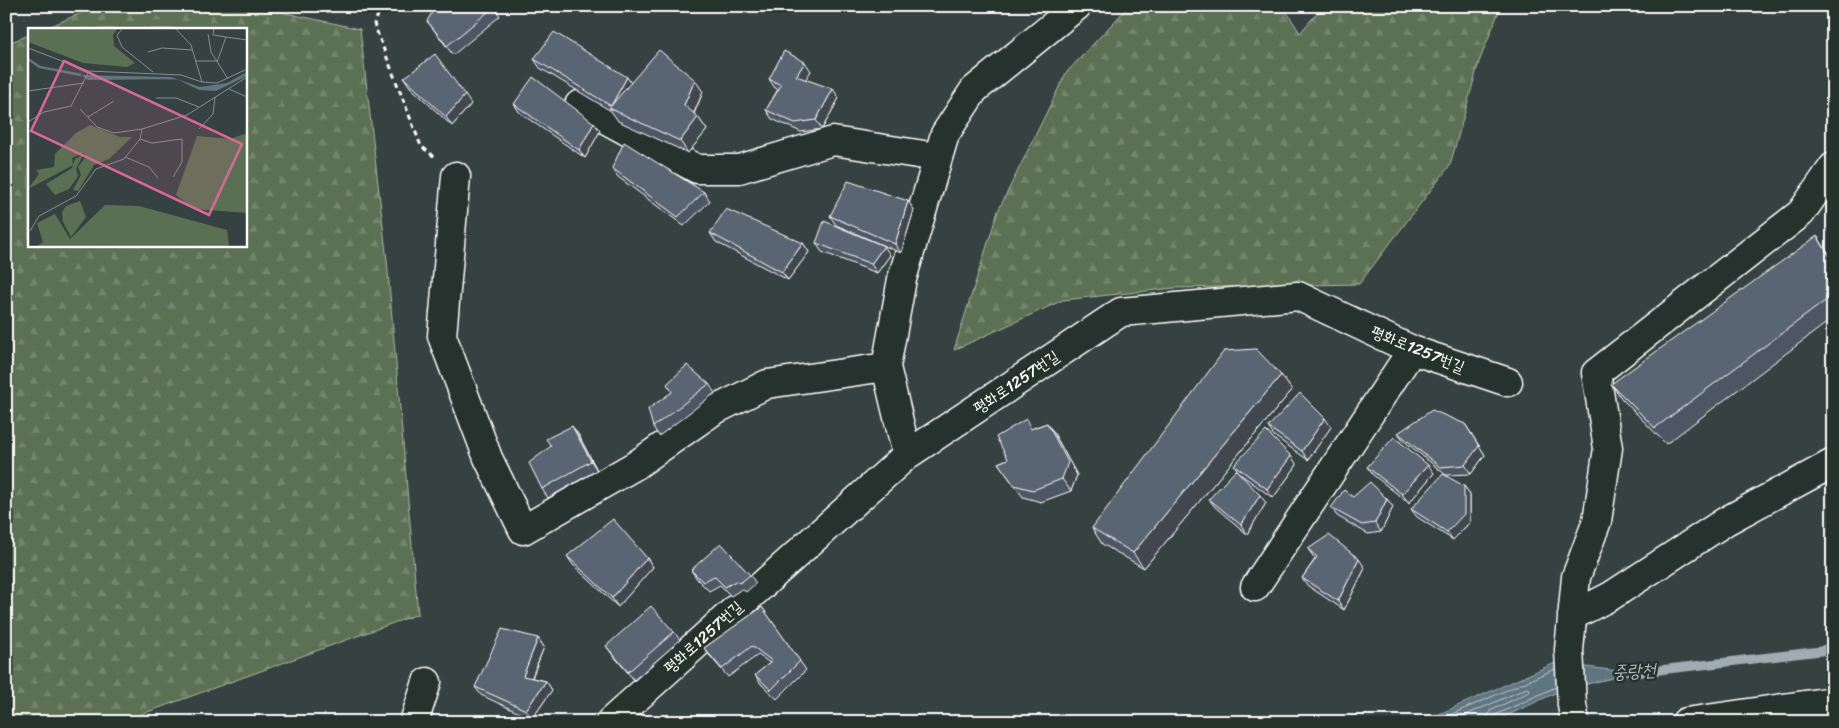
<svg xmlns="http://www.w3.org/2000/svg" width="1839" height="728" font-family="Sriracha,'Poor Story',sans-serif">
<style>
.forest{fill:url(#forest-firs);stroke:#adb8a9}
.water{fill:#5f7681;stroke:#9fadb3}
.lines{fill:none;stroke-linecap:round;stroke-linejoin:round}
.shore{stroke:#bfc8cd;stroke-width:1}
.stream{stroke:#9fadb3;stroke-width:9}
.minor-casing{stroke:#fff;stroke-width:31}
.path{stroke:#fff;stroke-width:3;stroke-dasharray:5 4;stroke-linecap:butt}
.minor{stroke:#26332d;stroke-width:28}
.wall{fill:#4d5763;stroke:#fff}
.shaded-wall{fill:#3f4750;stroke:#fff}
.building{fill:#5a6573;stroke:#fff}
.labels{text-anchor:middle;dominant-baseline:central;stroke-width:5;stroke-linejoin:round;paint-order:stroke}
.street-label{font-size:16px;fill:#fff;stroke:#26332d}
.water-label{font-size:18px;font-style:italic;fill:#afbac0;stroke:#26332d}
.inset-river{fill:none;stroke:#5f7681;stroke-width:2.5}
.inset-road{fill:none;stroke:#868e8e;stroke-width:1}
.view{fill:#d76994;fill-opacity:0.15;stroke:#d76994;stroke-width:2.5}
.inset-edge{fill:none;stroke:#fff;stroke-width:2.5}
</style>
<defs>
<pattern id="forest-firs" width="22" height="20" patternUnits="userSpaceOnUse" patternTransform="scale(1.25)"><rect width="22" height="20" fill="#5b7053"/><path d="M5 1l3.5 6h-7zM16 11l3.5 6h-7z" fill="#74856d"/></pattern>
</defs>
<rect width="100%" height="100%" fill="#364242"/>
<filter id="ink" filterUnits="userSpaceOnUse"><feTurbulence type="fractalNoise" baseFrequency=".02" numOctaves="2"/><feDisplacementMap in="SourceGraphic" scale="10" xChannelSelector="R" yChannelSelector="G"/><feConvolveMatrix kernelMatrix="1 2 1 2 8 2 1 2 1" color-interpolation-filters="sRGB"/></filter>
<g filter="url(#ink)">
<!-- forest -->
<path class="forest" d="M97 6H253L360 29 387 261 418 614 120 722H6V44L29 35V245H245V29H44Z
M1129 6H1283L1300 33 1323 6H1501L1479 62 1450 165 1359 284 1174 288 1063 300 954 350 998 211 1066 73Z"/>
<!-- water -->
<path class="water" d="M1555 663 1634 673 1562 690 1493 722H1421Z"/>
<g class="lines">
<!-- shore -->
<path class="shore" d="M1434 722 1555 669
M1450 722 1527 688 1530 689 1529 692 1490 711 1486 722
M1492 722 1495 715 1556 687"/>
<!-- stream -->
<path class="stream" d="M1634 673 1821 651 1833 646"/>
<defs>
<path id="minor" d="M579 105 697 169H739L833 141 937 157
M456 176 442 336 488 458 523 530 636 465 713 411 767 384 886 367
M907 455 886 367 902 279 945 134 974 90 1077 6
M1255 587 1412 350
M1572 616 1611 596 1726 521 1833 463
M414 722 427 682
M610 722 907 455 1121 312 1298 296 1412 350 1508 382
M1575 722 1572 705 1569 650 1576 577 1597 521 1608 448 1596 373 1801 213 1833 167
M1686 722 1833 701"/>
</defs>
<!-- minor casing -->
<use href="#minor" class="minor-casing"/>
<!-- path -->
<path class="path" d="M382 6 374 24 421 146 436 158"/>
<!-- minor -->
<use href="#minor" class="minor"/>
</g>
<!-- wall -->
<path class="wall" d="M494 6 500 16 453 55 427 21Z
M534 59 631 83 703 92 694 114 698 117 707 130 688 153 618 121 611 111 540 68Z
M811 71 805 79 839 98 822 129 801 132 772 119 766 110 778 89 775 88 769 79Z
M404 78 471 104 452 126 410 87Z
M514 104 600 131 585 158 520 113Z
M612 168 704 192 710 201 684 226 618 177Z
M908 201 914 210 901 253 836 225 830 216Z
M710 233 803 243 809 252 788 280 716 242Z
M816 243 890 255 877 273 822 252Z
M1828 251 1833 260V318L1666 444 1622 399 1611 384Z
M1281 375 1292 390 1144 568 1102 544 1092 528Z
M709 384 715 393 659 436 653 427 672 392Z
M1047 423 1055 435 1077 475 1071 491 1041 502 1023 497 998 463 1008 459 1033 428Z
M1465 424 1485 455 1471 474 1446 475 1404 441 1398 433Z
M1268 427H1331L1308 460 1274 436Z
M578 434 597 470 548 498 542 489Z
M1234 465H1297L1273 498 1240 474Z
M1367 467 1434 473 1409 503 1373 475Z
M1464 486 1470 494V522L1453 540 1417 517 1411 509Z
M1353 497 1387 499 1393 507 1381 532 1368 534 1337 516 1331 508Z
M1209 499 1266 503 1247 534 1215 507Z
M1308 549 1365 568 1344 610 1308 586 1302 578 1315 559Z
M567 556 647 558 653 567 618 607 573 565Z
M691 570 750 575 756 583 746 592 742 589 731 596 720 585 709 591 697 579Z
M762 607 806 670 777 699 761 684 755 675 770 663 758 655 728 677 710 656 704 648Z
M674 632 680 640 634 680 612 654 606 646Z
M538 638 544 647 532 678 546 681 552 690 532 719 481 695 475 687Z"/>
<!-- shaded-wall -->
<path class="shaded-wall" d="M805 62 811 71 802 85 796 76Z
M627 77 633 86 611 106Z
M695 80 703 92 692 117 684 105Z
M833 89 839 98 822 129 816 120Z
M465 95 471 104 452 126 446 117Z
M698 117 707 130 688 153 680 141Z
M594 123 600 131 585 158 579 150Z
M908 201 914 210 901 253 895 244Z
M1817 236 1833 260V262Z
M803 243 809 252 788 280 782 272Z
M884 246 890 255 877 273 871 264Z
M1281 375 1292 390 1144 568 1133 553Z
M1325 418 1331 427 1308 460 1302 451Z
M1047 423 1055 435 1077 475 1071 491 1062 479Z
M1465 424 1485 455 1471 474 1465 465Z
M572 426 578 434 597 470 591 461Z
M1291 456 1297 465 1273 498 1267 489Z
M1428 465 1434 473 1409 503 1402 494Z
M1464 486 1470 494V522L1453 540 1447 532Z
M1260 495 1266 503 1247 534 1241 525Z
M1387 499 1393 507 1381 532 1375 523Z
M647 558 653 567 618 607 612 598Z
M1359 559 1365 568 1344 610 1338 601Z
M538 638 544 647 529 684 523 676Z
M546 681 552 690 532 719 526 710Z"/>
<!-- building -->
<path class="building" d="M436 6H494V7L447 46 427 21Z
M554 32 627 77 611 106 534 59Z
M659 50 695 80 684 105 698 117 680 141 609 108Z
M784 51 805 62 796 76 833 89 816 120 795 123 766 110 781 85 769 79Z
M435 54 465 95 446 117 404 78Z
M533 77 594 123 579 150 514 104Z
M624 142 704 192 678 217 612 168Z
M848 181 908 201 895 244 830 216Z
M726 209 803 243 782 272 710 233Z
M824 221 884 246 871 264 816 243Z
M1817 236 1833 262V295L1655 428 1611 384Z
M1256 349 1281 375 1133 553 1092 528 1224 351Z
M687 365 709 384 653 427 648 409 672 392 667 384Z
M1300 393 1325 418 1302 451 1268 427Z
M1432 410 1465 424 1479 446 1465 465 1440 467 1398 433Z
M1026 419 1031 429 1047 423 1068 462 1062 479 1033 490 1014 485 998 463 1008 459 996 437Z
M572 426 591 461 542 489 529 463 551 446 546 439Z
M1266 431 1291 456 1267 489 1234 465Z
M1394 437 1428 465 1402 494 1367 467Z
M1236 470 1260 495 1241 525 1209 499Z
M1443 474 1464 486V514L1447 532 1411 509Z
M1370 482 1387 499 1375 523 1362 525 1331 508 1344 490 1353 497Z
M613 519 647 558 612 598 567 556Z
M1329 535 1359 559 1338 601 1302 578 1317 557 1308 549Z
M721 543 750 575 740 583 736 581 725 587 714 576 703 582 691 570Z
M651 606 674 632 628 672 606 646Z
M762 607 800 661 771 690 755 675 772 661 752 646 722 669 704 648Z
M502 629 538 638 523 676 546 681 526 710 475 687Z"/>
</g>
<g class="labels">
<!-- street labels -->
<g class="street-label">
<text transform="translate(1418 349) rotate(22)">평화로1257번길</text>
<text transform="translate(1016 382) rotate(-34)">평화로1257번길</text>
<text transform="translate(703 637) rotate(-42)">평화로1257번길</text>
</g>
<!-- water labels -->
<g class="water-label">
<text transform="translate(1634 671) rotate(-3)">중랑천</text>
</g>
</g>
<!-- overview -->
<g transform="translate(28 28)">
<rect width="219" height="219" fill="#364242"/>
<path d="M0 0H90L85 7 86 18 107 35 99 39 55 35 0 14ZM62 97 92 109H104L81 131 66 137 50 163 45 162 53 147 50 139 57 130 56 125 44 130 45 137 0 161 11 146 8 142 26 139 27 126 48 105ZM219 105V185L166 181 148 167 169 108 202 111ZM77 177 111 178 199 202 201 218H9L15 214 9 195 27 186 42 211Z" fill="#5b7053"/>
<path d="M55 127 48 141 50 148 41 161 27 167 18 156 44 140 47 131ZM52 173 58 189 43 209 35 194 34 184 38 178Z" fill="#5b7053"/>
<path d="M219 44V48L188 63 171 62 149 51 60 52 53 47 143 49 172 59 199 55Z" fill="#5f7681"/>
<path class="inset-river" d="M0 31 12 39 53 47"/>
<path class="inset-road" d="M95 0 89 7 94 19 125 44M147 0 163 17 174 54 189 55 219 41M186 0 185 7 198 9 189 34M180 6 183 24 200 51M198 9 219 12M0 20 60 43 153 47 174 54M120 24 134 20 164 22M167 33H188M201 61 219 69M0 63 56 55M128 70H148L171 79M52 81 69 99 86 105 114 101 159 87 219 49M60 89 86 73M0 94 16 84 43 78 61 43M171 101 185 86 187 69M112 111 124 115 154 111V134L145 149M97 129 121 139 130 150M2 203 11 188 48 168 68 141 96 131 112 111 114 101"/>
<path class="view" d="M36 33 214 116 181 187 3 103Z"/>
<rect width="219" height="219" class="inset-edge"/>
</g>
<!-- margin -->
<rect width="1839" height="728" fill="none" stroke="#26332d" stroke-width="25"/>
<rect x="12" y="12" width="1814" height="703" fill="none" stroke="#fff" stroke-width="2" filter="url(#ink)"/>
</svg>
